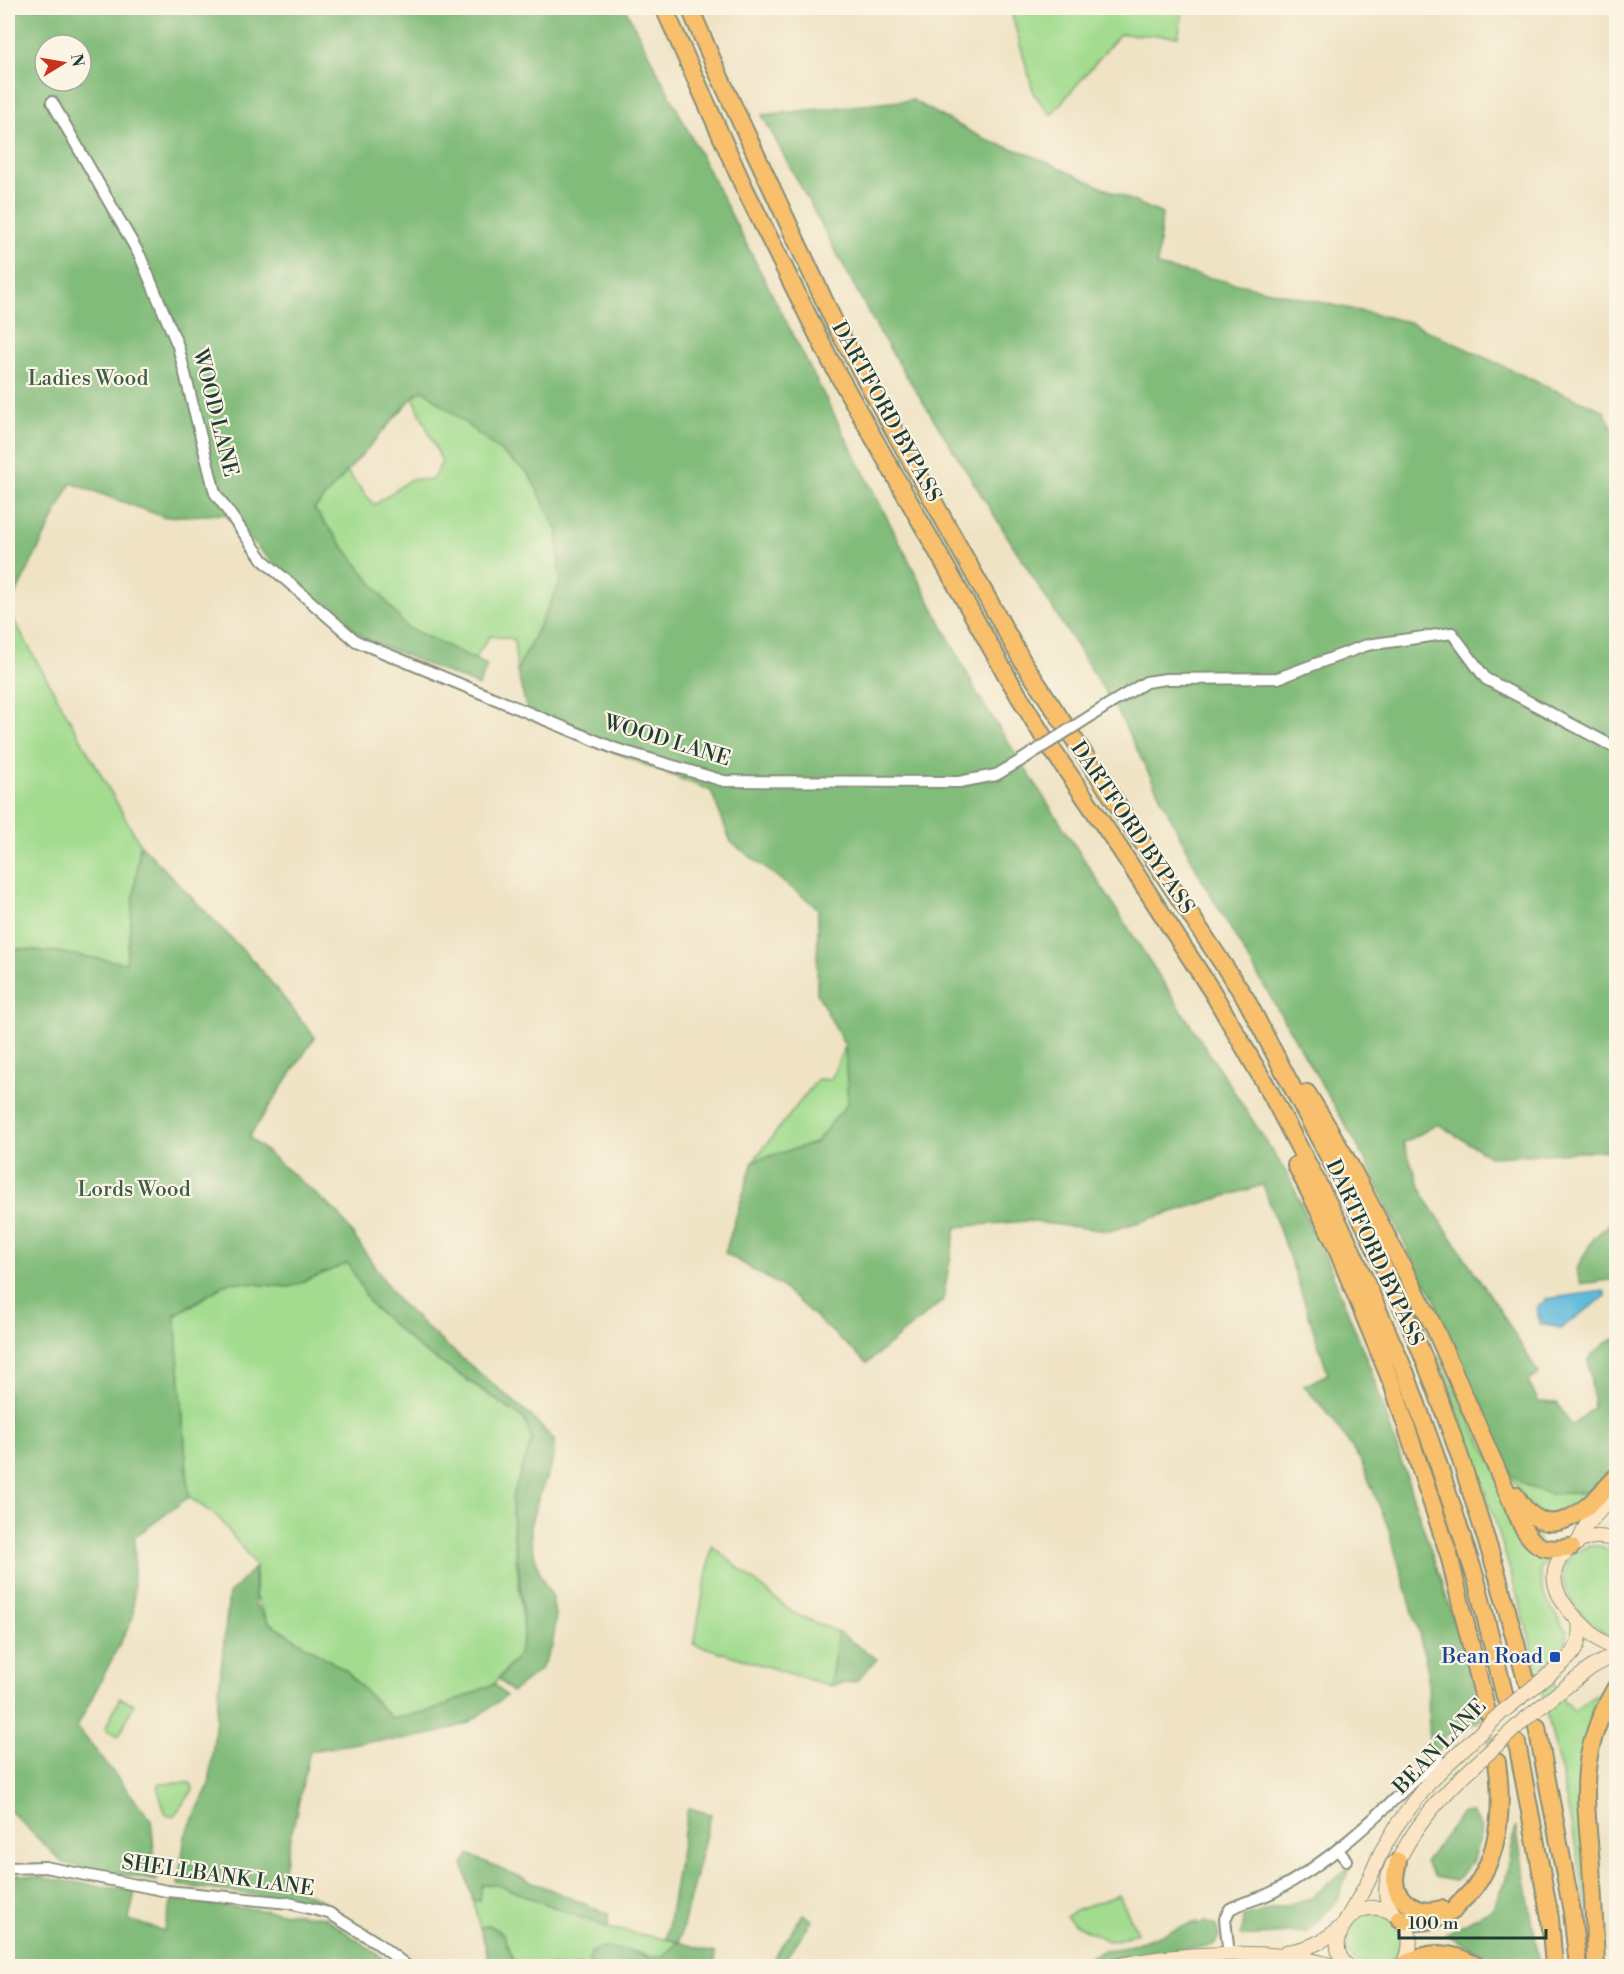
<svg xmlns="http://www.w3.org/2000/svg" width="1624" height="1974" font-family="'Libre Bodoni',serif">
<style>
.green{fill:#a3dc8f;stroke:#618c62;stroke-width:1.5}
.forest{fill:#82bc7a;stroke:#507c57;stroke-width:1.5;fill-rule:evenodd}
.water{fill:#5eb9dc;stroke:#3e7b88;stroke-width:1.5}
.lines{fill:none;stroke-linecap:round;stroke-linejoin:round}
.trunk-tunnel{stroke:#c5c2a7;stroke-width:16;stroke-dasharray:16 8;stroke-linecap:butt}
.minor-casing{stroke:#87907c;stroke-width:14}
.secondary-casing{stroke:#87907c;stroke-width:16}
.trunk-casing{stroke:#87907c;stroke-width:20}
.minor{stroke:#fff;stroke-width:10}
.secondary{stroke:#fce5c4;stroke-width:14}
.trunk{stroke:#f8bf6c;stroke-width:16}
.minor-bridge-casing{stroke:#87907c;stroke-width:14;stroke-linecap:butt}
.secondary-bridge-casing{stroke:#87907c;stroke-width:16;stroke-linecap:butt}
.minor-bridge{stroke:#fff;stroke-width:10}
.secondary-bridge{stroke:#fce5c4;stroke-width:14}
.transit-dot{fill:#1a4fb4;stroke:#fcf5e5;stroke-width:2}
.labels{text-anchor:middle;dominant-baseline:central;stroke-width:4.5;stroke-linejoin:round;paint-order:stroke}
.park-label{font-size:21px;fill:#395d46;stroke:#fcf5e5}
.street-label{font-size:21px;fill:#1f3d34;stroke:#fcf5e5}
.transit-label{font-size:21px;fill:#164399;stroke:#fcf5e5;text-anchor:end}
</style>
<rect width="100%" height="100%" fill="#fcf5e5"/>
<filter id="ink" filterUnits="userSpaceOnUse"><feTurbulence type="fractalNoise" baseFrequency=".0167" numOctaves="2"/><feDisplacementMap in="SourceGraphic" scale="12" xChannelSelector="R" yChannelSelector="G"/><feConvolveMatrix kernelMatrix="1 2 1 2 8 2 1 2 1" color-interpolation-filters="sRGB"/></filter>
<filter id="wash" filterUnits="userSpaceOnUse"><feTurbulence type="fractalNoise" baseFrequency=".008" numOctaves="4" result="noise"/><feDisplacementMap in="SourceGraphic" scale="24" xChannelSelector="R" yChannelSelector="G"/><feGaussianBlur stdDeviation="1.35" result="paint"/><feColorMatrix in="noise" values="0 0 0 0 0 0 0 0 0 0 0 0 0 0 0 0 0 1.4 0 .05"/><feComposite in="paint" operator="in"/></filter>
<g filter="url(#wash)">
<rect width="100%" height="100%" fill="#efe3c4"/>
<!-- green -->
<path class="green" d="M1010 8H1184L1178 36 1120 34 1051 115 1034 94Z
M424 390 529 474 558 531 560 583 517 671 514 639 490 636 474 659 406 627 314 509 347 472 374 505 411 479 432 480 442 462 413 397Z
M8 610 140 844 126 964 56 952 8 948Z
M845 1046 848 1103 815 1143 753 1161 818 1079 831 1080Z
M348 1263 371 1305 420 1349 524 1419 532 1440 512 1498 513 1527 524 1635 519 1654 494 1684 434 1710 392 1719 345 1670 268 1622 255 1596 256 1566 219 1518 189 1497 175 1316 229 1282 290 1287Z
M1439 1356 1476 1433 1549 1557 1547 1562 1541 1568C1538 1593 1554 1610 1565 1630H1567C1569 1648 1558 1655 1545 1665L1565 1704H1567L1574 1712 1608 1685 1579 1798 1577 1799 1584 1858 1588 1928 1579 1863 1560 1769 1528 1632 1495 1520 1461 1420 1437 1357Z
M1462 1371 1505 1464 1525 1485 1549 1494 1581 1493 1601 1484 1580 1506 1558 1515 1541 1513 1524 1499 1504 1467Z
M712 1546 793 1613 838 1632 830 1686 694 1644Z
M1590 1546H1600L1616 1553V1639C1582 1625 1531 1566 1590 1546Z
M120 1698 134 1704 119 1736 105 1729Z
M159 1783H190L192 1785 193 1790 173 1817 166 1815 158 1790Z
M495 1884 608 1928 679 1942C653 1966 658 1957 628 1950 617 1948 601 1951 590 1952L589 1966H515L503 1934 488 1925 480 1928 473 1901 480 1899 482 1885Z
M1119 1895 1137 1932C1128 1936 1118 1941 1108 1941L1075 1924 1066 1917 1075 1910Z
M1346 1941a27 27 0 1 1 54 0a27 27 0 1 1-54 0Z"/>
<!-- forest -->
<path class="forest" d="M8 8H625L979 697 1289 1177 1328 1263 1371 1370 1472 1675 1481 1718 1478 1722 1444 1736 1443 1747 1438 1752 1434 1751 1429 1742 1428 1671 1418 1629 1388 1527 1361 1461 1331 1417 1304 1386 1328 1374 1294 1270 1263 1185 1109 1231 1026 1221 956 1227 943 1300 867 1363 781 1286 725 1253 753 1161 815 1143 848 1103 845 1046 817 993 818 908 731 842 711 791 529 718 517 671 560 583 558 531 529 474 421 388 314 509 406 627 487 665 479 686 366 639 280 570 225 514 164 517 71 483 8 610ZM45 45H81V81H45Z
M912 100 986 140 1026 153 1162 214 1157 266 1409 322 1550 388 1603 410 1616 434V1146L1611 1150 1491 1157 1438 1124 1403 1143 1425 1198 1496 1304 1539 1374 1528 1382 1539 1402 1557 1403 1572 1426 1594 1407 1588 1359 1605 1344 1616 1338V1470L1601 1484 1585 1492 1549 1494 1525 1485 1514 1477 1505 1464 1440 1325C1442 1305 1428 1286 1417 1270L1363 1155 1202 880 1119 714 881 335 762 115Z
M140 844 258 966 315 1037 249 1137 339 1214 398 1301 439 1339 530 1415 554 1440V1457L538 1499 531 1522V1541L540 1575 552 1597 556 1621 552 1647 540 1670 512 1692 499 1679 519 1654 524 1635 519 1568 513 1527 512 1498 532 1440 524 1419 475 1384 420 1349 371 1305 348 1263 290 1287 229 1282 175 1315 189 1497 135 1537 133 1618 77 1727 151 1820 157 1881 63 1863 8 1809V948L56 952 126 963Z
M1615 1219H1616V1279L1581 1284 1576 1269 1594 1238Z
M254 1568 255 1604 268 1622 345 1670 392 1719 434 1710 494 1684 506 1696 468 1723 441 1732 401 1740 369 1741 310 1751 281 1881 325 1902 263 1896 178 1885 185 1836 209 1785 229 1594Z
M838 1632 877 1659 856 1681 830 1686Z
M688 1808 711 1814 679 1942 715 1953V1966H589L590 1952 602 1948 627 1950 650 1958 663 1956 679 1942 666 1939Z
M1473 1813 1482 1829 1472 1862 1455 1881 1435 1877 1425 1862 1461 1814Z
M1516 1827 1540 1966H1501L1497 1961 1445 1934 1492 1909 1505 1883Z
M469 1855 608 1914V1928L495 1884 482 1885 480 1900 473 1901 463 1864Z
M1350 1866 1338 1899 1308 1932 1241 1936 1243 1917 1311 1898Z
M16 1874 135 1891 129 1920 164 1931 172 1900 324 1917 394 1966H8V1901Z
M803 1914 812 1921 780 1966H769Z
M1197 1922 1198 1924 1206 1922 1216 1926 1219 1936 1215 1944 1207 1947 1177 1949 1093 1966 1090 1965 1087 1958 1104 1950 1123 1948Z
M488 1925 503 1934 515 1966H491L480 1928Z"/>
<!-- water -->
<path class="water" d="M1604 1291 1606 1296 1561 1328 1541 1324 1536 1309 1546 1299Z"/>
</g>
<g filter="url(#ink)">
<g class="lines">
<!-- trunk-tunnel -->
<path class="trunk-tunnel" d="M1487 1712 1496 1762"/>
<defs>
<path id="minor" d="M52 102 140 256 178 346 215 493 263 560 356 641 616 749 724 781 959 782 996 775 1020 761
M1108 705 1146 682 1166 679 1278 678 1367 645 1452 633 1486 679 1616 748
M1338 1850 1346 1860
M8 1868 45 1867 167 1891 289 1903 329 1913 376 1942 407 1966
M1229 1955 1225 1919 1230 1909C1243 1902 1259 1899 1273 1892 1337 1859 1387 1806 1438 1757"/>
<path id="secondary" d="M1616 1541C1602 1535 1590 1535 1577 1543 1540 1566 1554 1597 1580 1622 1592 1634 1600 1643 1616 1649
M1578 1543 1586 1526 1616 1492
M1546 1677C1568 1660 1583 1651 1579 1621
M1571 1683 1592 1667 1616 1654
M1393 1913C1382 1898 1386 1879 1393 1863L1398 1861C1413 1830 1435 1803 1460 1779
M1346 1920 1368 1882 1381 1852 1399 1822 1432 1779 1458 1754
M1286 1952C1309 1949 1325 1941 1342 1926
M1113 1966C1174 1954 1274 1946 1333 1966
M1348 1966C1339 1959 1336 1948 1339 1937 1351 1890 1417 1904 1409 1950 1408 1956 1406 1962 1402 1966"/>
<path id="trunk" d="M664 8 743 185 830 360 1007 676 1043 736 1120 849 1213 993 1271 1094 1346 1237 1406 1374 1435 1454 1476 1579 1505 1697
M690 8 717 71 838 330 1023 662 1246 999 1365 1226 1410 1324 1434 1384 1459 1454 1496 1570 1526 1680
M1307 1093 1329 1129 1353 1171 1435 1329 1522 1526C1536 1550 1545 1551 1571 1547
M1296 1165 1332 1237 1393 1386 1449 1555 1487 1712
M1515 1495C1549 1551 1587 1509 1616 1477
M1537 1727 1572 1912 1578 1966
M1517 1743 1550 1918 1554 1966
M1398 1861C1397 1868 1395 1874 1395 1880 1396 1904 1421 1915 1441 1909
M1399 1918C1417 1927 1437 1920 1453 1911 1459 1902 1468 1896 1475 1887 1501 1851 1503 1805 1497 1762
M1405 1964C1429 1949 1453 1952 1477 1966
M1596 1966C1595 1933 1593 1899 1591 1865 1585 1792 1577 1754 1616 1687"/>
</defs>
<!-- minor casing -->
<use href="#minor" class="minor-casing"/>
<!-- secondary casing -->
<use href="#secondary" class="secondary-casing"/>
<!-- trunk casing -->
<use href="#trunk" class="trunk-casing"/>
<!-- minor -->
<use href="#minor" class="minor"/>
<!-- secondary -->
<use href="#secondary" class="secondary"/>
<!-- trunk -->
<use href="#trunk" class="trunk"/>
<defs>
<path id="minor-bridge" d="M1020 761 1108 705"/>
<path id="secondary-bridge" d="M1458 1754 1501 1713 1546 1677
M1460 1779 1525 1719 1571 1683"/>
</defs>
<!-- minor-bridge casing -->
<use href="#minor-bridge" class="minor-bridge-casing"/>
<!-- secondary-bridge casing -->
<use href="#secondary-bridge" class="secondary-bridge-casing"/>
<!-- minor-bridge -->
<use href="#minor-bridge" class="minor-bridge"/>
<!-- secondary-bridge -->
<use href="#secondary-bridge" class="secondary-bridge"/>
</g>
</g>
<!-- markers -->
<rect class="transit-dot" x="1549" y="1651" width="12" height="12" rx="3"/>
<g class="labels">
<!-- park labels -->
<g class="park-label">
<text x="88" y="379">Ladies Wood</text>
<text x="134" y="1190">Lords Wood</text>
</g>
<!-- street labels -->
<g class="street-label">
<text transform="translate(886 412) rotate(61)">DARTFORD BYPASS</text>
<text transform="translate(215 413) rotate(76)">WOOD LANE</text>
<text transform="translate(667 741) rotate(17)">WOOD LANE</text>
<text transform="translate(1132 828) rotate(56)">DARTFORD BYPASS</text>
<text transform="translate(1374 1253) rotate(65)">DARTFORD BYPASS</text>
<text transform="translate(1440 1747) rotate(-46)">BEAN LANE</text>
<text transform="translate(218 1876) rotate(8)">SHELLBANK LANE</text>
</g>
<!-- transit labels -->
<g class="transit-label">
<text x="1543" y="1657">Bean Road</text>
</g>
</g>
<!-- margin -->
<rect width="1624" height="1974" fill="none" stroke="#fcf5e5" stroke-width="30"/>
<!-- north arrow -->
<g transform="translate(63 63) rotate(79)"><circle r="28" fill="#fcf5e5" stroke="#a4ab9e" stroke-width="1.5"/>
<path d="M0-4.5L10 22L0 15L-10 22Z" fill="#c8321e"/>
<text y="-9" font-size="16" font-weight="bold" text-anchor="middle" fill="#1f3d34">N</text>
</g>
<!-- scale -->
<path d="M1399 1929v9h147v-9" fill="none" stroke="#1f3d34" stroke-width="3"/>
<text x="1408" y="1929" font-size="18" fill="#1f3d34" stroke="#fcf5e5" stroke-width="4.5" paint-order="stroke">100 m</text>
</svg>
